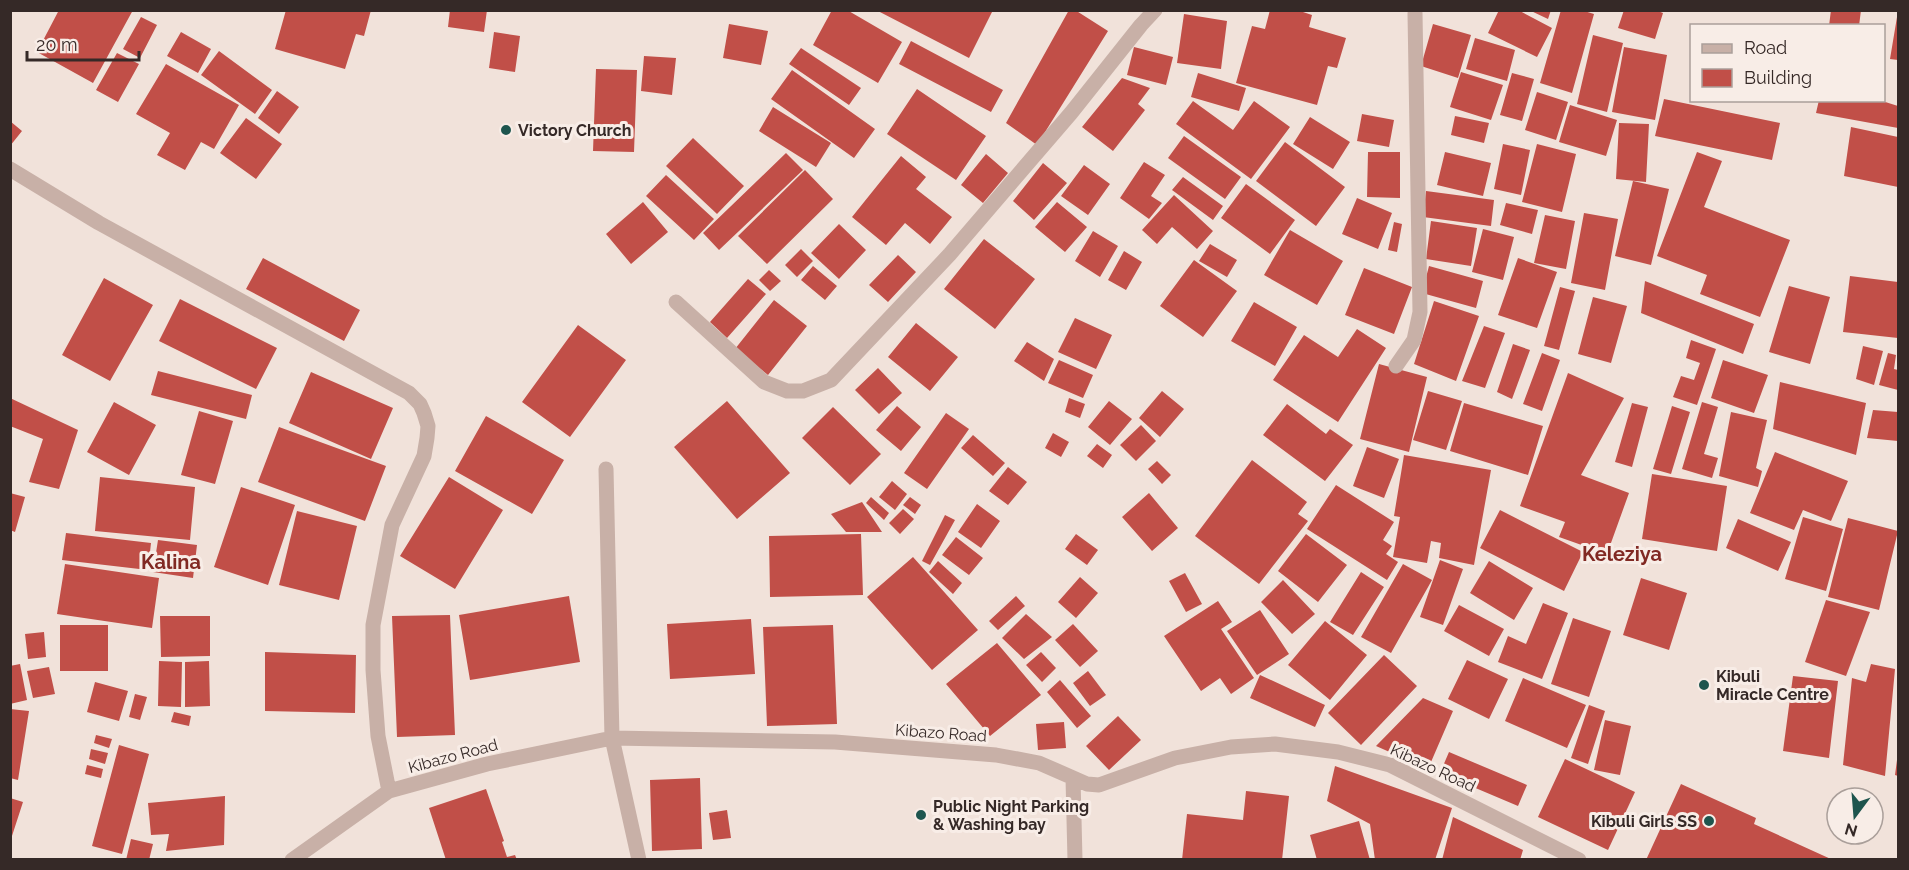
<svg xmlns="http://www.w3.org/2000/svg" width="1909" height="870" font-family="Raleway,sans-serif">
<style>
.building{fill:#c14f48}
.lines{fill:none;stroke-linecap:round;stroke-linejoin:round}
.minor{stroke:#c8b0a7;stroke-width:15}
.poi-dot{fill:#1e554e;stroke:#f8ede7;stroke-width:2}
.labels{text-anchor:middle;dominant-baseline:central;stroke-width:6;stroke-linejoin:round;paint-order:stroke}
.poi-label{font-size:16px;font-weight:bold;fill:#352927;stroke:#f8ede7;text-anchor:start}
.street-label{font-size:16px;fill:#352927;stroke:#f8ede7}
.quarter-label{font-size:20px;font-weight:bold;fill:#812923;stroke:#f8ede7}
</style>
<rect width="100%" height="100%" fill="#f1e2da"/>
<!-- building -->
<path class="building" d="M59 10H133L93 83 37 52Z
M286 10H371L364 36 356 34 345 69 275 49Z
M450 10H487L484 32 448 27Z
M832 10H847L902 42 878 83 813 45Z
M876 10H993L969 58Z
M1069 10H1075L1108 31 1037 145 1006 123Z
M1270 10H1297L1312 15 1309 27 1346 38 1337 68 1328 66 1317 105 1236 83 1252 26 1265 29Z
M1499 10H1518L1552 28 1537 57 1488 33Z
M1529 10H1551L1548 19Z
M1561 10H1581L1594 14 1572 93 1540 83Z
M1624 10H1655L1663 13 1655 39 1618 28Z
M1831 10H1861L1859 26H1829Z
M1184 14 1227 21 1221 69 1177 63Z
M141 17 157 25 140 58 123 49Z
M1897 17H1898V60L1890 59Z
M729 24 768 31 761 65 723 58Z
M1433 24 1471 35 1458 78 1421 66Z
M181 32 211 49 198 73 167 56Z
M494 32 520 36 515 72 489 68Z
M1593 35 1623 43 1607 112 1577 104Z
M1475 38 1515 50 1507 81 1466 69Z
M911 41 1003 90 991 112 899 64Z
M1134 47 1173 57 1166 85 1127 75Z
M1624 47 1667 55 1655 120 1612 112Z
M801 48 861 88 849 105 789 64Z
M219 51 272 90 255 114 201 75Z
M117 53 139 64 118 102 96 90Z
M644 56 676 58 672 95 641 91Z
M166 64 239 105 214 149 201 142 185 170 157 155 170 133 136 114Z
M596 69 637 70 634 152 593 151Z
M792 70 875 129 854 158 771 99Z
M1461 72 1503 85 1491 120 1450 107Z
M1198 73 1246 88 1239 111 1191 97Z
M1512 73 1534 79 1522 121 1500 115Z
M1122 78 1150 88 1138 104 1145 110 1113 151 1082 127Z
M917 89 986 136 956 180 887 134Z
M277 91 299 107 279 134 258 118Z
M1537 92 1568 102 1556 140 1525 130Z
M1664 99 1780 123 1772 160 1655 136Z
M1819 100H1879L1898 106V128L1816 113Z
M1193 101 1233 130 1254 101 1290 127 1251 179 1176 124Z
M1570 105 1617 120 1606 156 1559 142Z
M773 107 831 143 816 167 759 131Z
M1362 114 1394 120 1389 147 1357 141Z
M1455 116 1489 123 1484 143 1451 135Z
M1310 117 1350 142 1333 169 1293 144Z
M246 118 282 144 256 179 220 153Z
M10 121 22 131 10 146Z
M1619 123 1649 124 1646 182 1616 179Z
M1851 127 1898 137V187L1844 176Z
M1184 136 1241 177 1225 199 1168 158Z
M693 138 744 186 717 214 666 166Z
M1285 142 1345 187 1316 226 1256 181Z
M1503 144 1530 150 1521 195 1494 189Z
M1537 144 1576 154 1562 212 1522 202Z
M1368 152H1400V198L1367 197Z
M1445 152 1491 163 1483 196 1437 185Z
M1697 152 1722 161 1704 207 1790 240 1760 317 1700 294 1707 275 1657 256Z
M786 153 803 170 719 250 703 233Z
M986 154 1008 173 983 203 961 185Z
M901 156 926 177 916 189 952 217 930 244 905 223 886 245 852 217Z
M1144 162 1165 175 1151 196 1162 203 1149 219 1120 198Z
M1043 163 1067 183 1034 220 1013 201Z
M1084 165 1110 184 1088 215 1061 196Z
M805 170 833 199 767 264 738 236Z
M666 175 714 219 694 240 646 196Z
M1183 177 1223 206 1213 220 1172 190Z
M1633 181 1669 189 1651 265 1615 256Z
M1246 184 1295 220 1270 254 1221 218Z
M1426 191 1494 200 1491 226 1423 217Z
M1174 195 1213 231 1197 249 1172 227 1157 244 1142 230Z
M1357 198 1392 213 1378 249 1342 234Z
M643 202 668 232 631 264 606 234Z
M1057 202 1087 227 1065 252 1035 227Z
M1506 203 1538 210 1532 234 1500 225Z
M1584 213 1618 219 1605 290 1571 283Z
M1545 215 1575 221 1566 269 1534 263Z
M1431 221 1477 228 1471 266 1426 259Z
M1394 222 1402 224 1397 252 1388 250Z
M839 224 866 250 839 279 811 253Z
M1483 229 1514 237 1503 280 1472 272Z
M1290 230 1343 261 1317 305 1264 275Z
M1093 231 1118 246 1100 277 1075 261Z
M984 239 1035 279 995 329 944 289Z
M1210 244 1237 260 1227 277 1199 261Z
M801 249 813 261 797 277 785 265Z
M1124 251 1142 262 1126 290 1108 280Z
M898 255 916 272 888 302 869 285Z
M263 258 360 310 344 341 246 289Z
M1518 258 1557 272 1537 328 1498 315Z
M1194 260 1237 291 1203 337 1160 306Z
M813 266 837 286 825 300 801 280Z
M1429 266 1483 281 1476 308 1422 293Z
M1364 268 1412 287 1394 334 1345 315Z
M769 270 781 281 770 291 759 280Z
M1850 276 1898 282V338L1843 332Z
M104 278 153 305 110 381 62 355Z
M748 279 766 294 727 338 710 322Z
M1645 281 1754 324 1743 354 1641 313Z
M1789 286 1830 297 1810 364 1769 352Z
M1560 287 1575 291 1559 350 1544 346Z
M1593 297 1627 306 1611 363 1578 354Z
M180 299 277 348 256 389 159 341Z
M774 300 807 326 768 375 735 349Z
M1434 301 1479 316 1456 381 1414 364Z
M1254 302 1297 327 1275 366 1231 341Z
M1075 318 1112 335 1096 369 1058 352Z
M916 323 958 357 930 391 888 357Z
M578 325 626 360 570 437 522 402Z
M1484 326 1505 333 1485 388 1462 381Z
M1357 329 1386 348 1338 422 1273 380 1304 335 1338 357Z
M1691 340 1716 349 1697 405 1673 397 1681 376 1694 380 1700 363 1686 358Z
M1027 342 1054 359 1044 381 1014 361Z
M1513 344 1530 350 1512 399 1497 392Z
M1863 346 1883 351 1874 385 1856 379Z
M1542 353 1560 360 1542 411 1523 404Z
M1888 353 1896 355 1894 369 1898 370V390L1879 385Z
M1059 360 1093 375 1083 398 1048 383Z
M1723 360 1768 375 1754 413 1711 398Z
M1379 364 1427 377 1409 452 1360 439Z
M878 368 902 393 879 414 855 390Z
M158 371 252 395 246 419 151 395Z
M311 372 393 408 371 459 289 423Z
M1568 373 1624 398 1581 475 1629 493 1607 554 1559 537 1565 522 1520 506Z
M1780 382 1866 403 1856 455 1773 429Z
M1162 391 1184 409 1160 437 1139 418Z
M1428 391 1462 401 1446 450 1413 440Z
M10 398 78 430 59 489 29 482 43 439 10 426Z
M1069 398 1085 404 1080 418 1065 412Z
M727 401 790 473 737 519 674 447Z
M1109 401 1132 419 1110 445 1088 427Z
M114 402 156 425 129 475 87 452Z
M1702 402 1718 407 1704 454 1718 458 1712 478 1682 469Z
M1464 403 1543 426 1528 475 1450 451Z
M1632 403 1648 407 1632 467 1615 462Z
M1287 404 1326 434 1330 429 1353 445 1325 481 1263 435Z
M897 406 921 427 901 451 876 430Z
M1672 406 1690 412 1671 474 1653 469Z
M833 407 881 454 850 485 802 438Z
M1873 410 1898 412V441L1867 438Z
M199 411 233 421 215 484 181 475Z
M1731 412 1767 420 1756 468 1762 471 1758 487 1719 476Z
M946 413 969 429 927 489 904 473Z
M486 416 564 460 532 514 455 471Z
M1141 425 1156 441 1136 461 1120 445Z
M279 427 386 466 365 521 258 482Z
M1053 433 1069 442 1061 457 1045 448Z
M973 435 1005 463 993 476 961 448Z
M1097 444 1112 455 1103 468 1087 456Z
M1367 447 1399 459 1384 498 1353 486Z
M1775 452 1848 481 1831 521 1803 510 1794 530 1750 513Z
M1404 455 1491 470 1474 565 1439 558 1441 543 1431 541 1427 563 1393 557 1400 517 1394 516Z
M1252 460 1307 502 1298 514 1308 521 1259 584 1195 536Z
M1157 461 1171 475 1162 484 1148 469Z
M1008 467 1027 482 1008 505 989 491Z
M1652 474 1727 486 1717 551 1642 539Z
M100 477 195 487 190 540 95 531Z
M449 477 503 510 455 589 400 556Z
M892 481 907 494 895 510 879 497Z
M1336 485 1394 522 1383 540 1392 546 1386 554 1398 562 1387 580 1307 529Z
M241 487 295 505 268 585 214 567Z
M10 493 25 497 15 532 10 530Z
M1149 493 1178 528 1152 551 1122 517Z
M871 497 889 513 884 520 866 503Z
M910 497 921 505 915 514 903 505Z
M862 502 882 532H846L831 514Z
M977 504 1000 521 981 548 958 532Z
M903 509 914 519 900 534 889 523Z
M1500 510 1583 552 1564 591 1480 548Z
M297 511 357 526 339 600 279 585Z
M945 515 955 520 930 565 922 561Z
M1803 517 1843 529 1826 591 1785 579Z
M1848 518 1898 531 1879 610 1828 597Z
M1738 519 1791 542 1778 571 1726 548Z
M66 533 151 543 148 570 62 560Z
M861 534 863 595 770 597 769 536Z
M1076 534 1098 550 1087 565 1065 549Z
M1306 534 1347 565 1318 602 1278 571Z
M956 537 983 558 969 575 942 555Z
M158 540 197 545 193 578 153 572Z
M913 557 978 630 932 670 867 597Z
M1440 560 1463 569 1443 625 1420 617Z
M938 561 962 583 953 594 929 572Z
M1489 561 1533 588 1514 620 1470 593Z
M65 564 159 578 152 628 57 614Z
M1403 564 1432 580 1391 653 1361 637Z
M1361 572 1384 587 1353 635 1330 622Z
M1185 573 1202 604 1186 612 1169 581Z
M1080 577 1098 593 1076 618 1058 602Z
M1641 578 1687 593 1669 650 1623 635Z
M1283 580 1315 614 1292 634 1261 602Z
M569 596 580 662 470 680 459 615Z
M1016 596 1025 606 998 630 989 621Z
M1826 600 1870 612 1846 676 1805 662Z
M1218 601 1232 622 1221 629 1254 678 1231 694 1220 678 1201 691 1164 636Z
M1543 603 1568 613 1542 679 1498 662 1508 636 1526 644Z
M1459 605 1504 629 1489 656 1444 631Z
M1260 610 1289 654 1257 675 1227 631Z
M1026 614 1052 637 1024 659 1002 638Z
M450 615 455 735 397 737 392 616Z
M160 616H210V656L161 657Z
M1573 618 1611 631 1589 697 1551 684Z
M751 619 755 674 670 679 667 624Z
M1325 621 1367 655 1330 700 1288 665Z
M1073 624 1098 651 1080 667 1055 640Z
M60 625H108V671H60Z
M833 625 837 724 767 726 763 627Z
M44 632 46 657 28 659 25 634Z
M997 643 1041 695 990 736 946 684Z
M265 652 356 655 355 713 265 711Z
M1041 652 1056 668 1042 682 1026 665Z
M1384 655 1417 686 1361 745 1328 713Z
M1467 660 1508 679 1489 719 1448 699Z
M159 661 182 662 181 707 158 706Z
M209 661 210 706 185 707V662Z
M20 664 27 700 10 704V666Z
M1871 664 1895 669 1885 776 1843 765 1852 678 1866 682Z
M49 667 55 694 33 698 27 671Z
M1088 671 1106 695 1090 706 1073 683Z
M1260 675 1325 705 1315 727 1250 698Z
M1793 676 1838 681 1829 758 1783 751Z
M1523 678 1586 705 1567 748 1505 721Z
M1060 680 1091 716 1077 728 1047 692Z
M95 682 128 691 119 721 87 712Z
M135 694 147 697 140 720 129 717Z
M1423 698 1453 711 1428 769 1376 746Z
M1589 705 1605 711 1588 764 1571 758Z
M10 709 29 711 18 780 10 778Z
M174 712 191 716 189 726 171 722Z
M1118 716 1141 740 1109 770 1086 746Z
M1605 720 1631 726 1620 775 1594 770Z
M1064 722 1066 748 1038 750 1036 724Z
M96 735 112 739 109 748 94 743Z
M119 745 149 754 122 854 92 846Z
M91 749 108 753 105 764 89 759Z
M1449 752 1527 785 1518 806 1440 773Z
M1565 759 1635 792 1608 850 1538 817Z
M1897 760H1898V776L1895 775Z
M87 765 103 769 101 778 85 774Z
M1335 766 1452 808 1435 860H1375L1370 824 1327 801Z
M700 778 702 849 652 851 650 780Z
M1681 784 1756 818 1754 824 1833 860H1646Z
M486 789 504 841 502 842 507 857 515 855 517 860H446L429 808Z
M1246 791 1289 796 1282 860H1182L1187 814 1243 820Z
M225 796 224 845 166 851 169 834 151 835 148 803Z
M10 798 23 802 11 839H10Z
M727 810 731 838 713 840 709 813Z
M1453 817 1523 850 1520 860H1442Z
M1359 821 1370 860H1317L1310 835Z
M131 839 153 844 149 860H126Z"/>
<g class="lines">
<!-- minor -->
<path class="minor" d="M10 169 99 223 409 393 420 404 424 413 428 426 427 438 424 456 392 525 373 625V670L378 736 389 791
M676 302 764 382 787 391H803L831 380 950 254 1071 113 1141 25 1155 10
M1396 366 1414 340 1420 312 1415 13
M606 469 612 738 639 860
M1073 778 1075 860
M292 860 389 791 487 764 612 738 835 742 996 755 1039 763 1087 784 1099 785 1175 758 1231 747 1275 744 1338 752 1390 765 1579 860"/>
</g>
<!-- markers -->
<g class="poi-dot">
<circle cx="506" cy="130" r="6"/>
<circle cx="1704" cy="685" r="6"/>
<circle cx="921" cy="815" r="6"/>
<circle cx="1709" cy="821" r="6"/>
</g>
<g class="labels">
<!-- poi labels -->
<g class="poi-label">
<text x="518" y="130">Victory Church</text>
<text x="1716" y="676">Kibuli<tspan x="1716" dy="18">Miracle Centre</tspan></text>
<text x="933" y="806">Public Night Parking<tspan x="933" dy="18">&amp; Washing bay</tspan></text>
<text x="1697" y="821" text-anchor="end">Kibuli Girls SS</text>
</g>
<!-- street labels -->
<g class="street-label">
<text transform="translate(941 733) rotate(4)">Kibazo Road</text>
<text transform="translate(453 756) rotate(-15)">Kibazo Road</text>
<text transform="translate(1433 768) rotate(25)">Kibazo Road</text>
</g>
<!-- quarter labels -->
<g class="quarter-label">
<text x="1622" y="554">Keleziya</text>
<text x="171" y="562">Kalina</text>
</g>
</g>
<!-- border -->
<rect width="1909" height="870" fill="none" stroke="#352927" stroke-width="24"/>
<!-- legend -->
<rect x="1690" y="24" width="195" height="78" fill="#f8ede7" stroke="#aa9f9a" stroke-width="1.5"/>
<rect x="1702" y="44" width="30" height="9" fill="#c8b0a7" stroke="#aa9f9a" stroke-width="1.5"/>
<text x="1744" y="54" font-size="18" fill="#352927">Road</text>
<rect x="1702" y="69" width="30" height="18" fill="#c14f48" stroke="#aa9f9a" stroke-width="1.5"/>
<text x="1744" y="84" font-size="18" fill="#352927">Building</text>
<!-- north arrow -->
<g transform="translate(1855 816) rotate(196)"><circle r="28" fill="#f8ede7" stroke="#aa9f9a" stroke-width="1.5"/>
<path d="M0-4.5L10 22L0 15L-10 22Z" fill="#1e554e"/>
<text y="-9" font-size="16" font-weight="bold" text-anchor="middle" fill="#352927">N</text>
</g>
<!-- scale -->
<path d="M27 51v9h112v-9" fill="none" stroke="#352927" stroke-width="3"/>
<text x="36" y="51" font-size="18" fill="#352927" stroke="#f8ede7" stroke-width="4.5" paint-order="stroke">20 m</text>
</svg>
